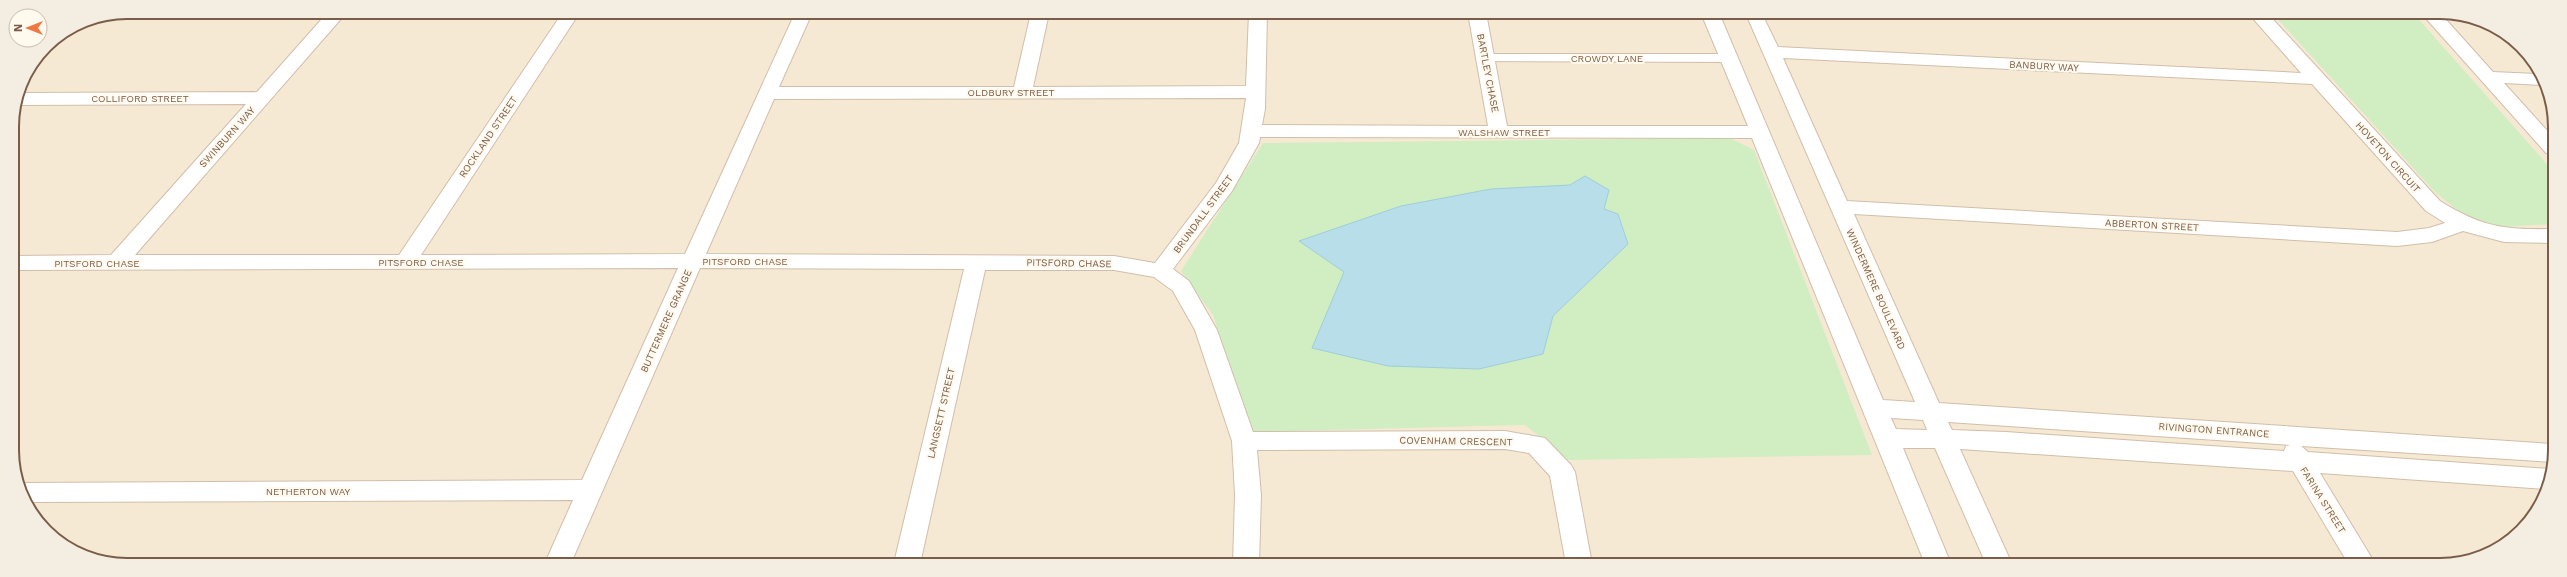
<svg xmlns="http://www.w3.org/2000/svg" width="2567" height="577" font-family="'Work Sans',sans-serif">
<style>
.residential{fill:#f6e9d3}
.green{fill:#d1edc2}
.water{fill:#b8dfe9;stroke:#9dcedc}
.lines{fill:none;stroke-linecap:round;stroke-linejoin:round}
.service-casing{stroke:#d1beaa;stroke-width:2}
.minor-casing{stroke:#d1beaa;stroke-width:2}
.service{fill:#fff;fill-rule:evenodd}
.minor{fill:#fff;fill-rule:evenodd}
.labels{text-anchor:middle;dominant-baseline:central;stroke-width:4;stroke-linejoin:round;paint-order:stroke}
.street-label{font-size:10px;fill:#7a5d48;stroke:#fff9ee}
.rim{fill:none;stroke:#7a5d48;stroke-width:2}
</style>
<rect width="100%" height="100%" fill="#fef6e6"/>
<!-- residential -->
<path class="residential" d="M127 12 2462 14 2522 46 2553 105V472L2540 507 2516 536 2484 556 2447 565 105 563 46 532 14 473 12 120 24 76 46 45 83 21Z"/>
<!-- green -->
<path class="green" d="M2273 14H2414L2553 171V224L2500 227 2462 214 2435 192Z
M1730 138 1754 150 1872 455 1568 460 1525 425 1252 432 1213 315 1181 271 1263 143Z"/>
<!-- water -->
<path class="water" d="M1585 176 1609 190 1604 209 1618 214 1628 244 1553 316 1543 354 1479 369 1388 366 1312 348 1344 272 1299 241 1401 206 1491 189 1570 185Z"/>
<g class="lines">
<defs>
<path id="service" d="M1485 54H1728L1734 58 1728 62 1481 61 1479 58Z"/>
<path id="minor" d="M328 12H347L135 255H399L563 12H580L421 255 685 254 795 13H812L779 87H1014L1031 13H1049L1033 87 1246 86 1249 13H1267L1265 109 1262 125 1488 126 1468 13H1486L1507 126H1748L1701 13H1719L1883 400 1915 402 1746 14H1762L1778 47 2301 73 2249 14H2268L2440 201C2482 227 2504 230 2553 229V243L2504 242 2463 231 2432 242 2397 246 1854 214 1939 403 2553 444V462L2301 446 2308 452 2550 469 2553 472 2547 489 2320 473 2376 565H2349L2293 471 1960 449 2012 564H1986L1935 448H1903L1951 564H1925L1752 138 1260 137 1259 143 1232 191 1173 269 1189 281 1217 330 1253 432 1505 431 1545 438 1571 465 1575 472 1592 564H1566L1550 476 1529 453 1505 449 1257 450 1261 495 1259 564H1233L1235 495 1232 441 1195 330 1173 291 1154 277 1114 270H985L920 564 894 563 964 269 700 268 571 563H545L573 500 30 502 20 483 582 480 678 268 13 270V256L111 255 246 104 18 105 19 93 257 92ZM1783 58 2312 84 2426 211 2445 223 2429 228 2397 232 1847 201ZM1246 98 1239 143 1216 183 1155 263 1114 256 706 254 774 99ZM1891 418 1923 420 1927 430 1896 429ZM1948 422 2291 445 2286 446 2284 451 2006 432 1952 430Z
M2422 14H2441L2493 72 2537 74 2542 85 2504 83 2553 137V155L2546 153Z"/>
</defs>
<!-- service casing -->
<use href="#service" class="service-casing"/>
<!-- minor casing -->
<use href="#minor" class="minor-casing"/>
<!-- service -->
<use href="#service" class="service"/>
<!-- minor -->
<use href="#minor" class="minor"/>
</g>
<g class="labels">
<!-- street labels -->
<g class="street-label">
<text x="1607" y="58">CROWDY LANE</text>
<text transform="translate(2044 66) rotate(3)">BANBURY WAY</text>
<text transform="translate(1488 73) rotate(79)">BARTLEY CHASE</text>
<text x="1011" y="92">OLDBURY STREET</text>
<text x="140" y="98">COLLIFORD STREET</text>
<text x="1504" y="132">WALSHAW STREET</text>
<text transform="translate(227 137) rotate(-48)">SWINBURN WAY</text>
<text transform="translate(488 137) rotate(-56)">ROCKLAND STREET</text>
<text transform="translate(2388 157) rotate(48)">HOVETON CIRCUIT</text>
<text transform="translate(1203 214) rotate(-54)">BRUNDALL STREET</text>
<text transform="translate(2152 225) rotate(3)">ABBERTON STREET</text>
<text x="745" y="261">PITSFORD CHASE</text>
<text x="421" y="262">PITSFORD CHASE</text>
<text x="97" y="263">PITSFORD CHASE</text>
<text transform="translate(1069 263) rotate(1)">PITSFORD CHASE</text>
<text transform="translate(1876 289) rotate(66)">WINDERMERE BOULEVARD</text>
<text transform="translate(666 321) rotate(-66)">BUTTERMERE GRANGE</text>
<text transform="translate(941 413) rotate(-77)">LANGSETT STREET</text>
<text transform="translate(2214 430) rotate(4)">RIVINGTON ENTRANCE</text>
<text transform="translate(1456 441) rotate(1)">COVENHAM CRESCENT</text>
<text x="308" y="491">NETHERTON WAY</text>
<text transform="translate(2323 500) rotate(58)">FARINA STREET</text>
</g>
</g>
<!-- crop -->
<path d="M0 0H2567V577H0ZM127 19H2440A108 108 0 0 1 2548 127V450A108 108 0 0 1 2440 558H127A108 108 0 0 1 19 450V127A108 108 0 0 1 127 19Z" fill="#f4ede1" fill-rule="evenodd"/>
<path class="rim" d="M127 19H2440A108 108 0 0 1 2548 127V450A108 108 0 0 1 2440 558H127A108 108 0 0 1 19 450V127A108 108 0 0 1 127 19Z"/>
<!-- north arrow -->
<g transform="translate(28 28) rotate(270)"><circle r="19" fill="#fff9ee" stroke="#cabbac"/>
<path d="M0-3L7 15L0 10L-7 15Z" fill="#f17642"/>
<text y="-6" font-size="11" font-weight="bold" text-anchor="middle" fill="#7a5d48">N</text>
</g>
</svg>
